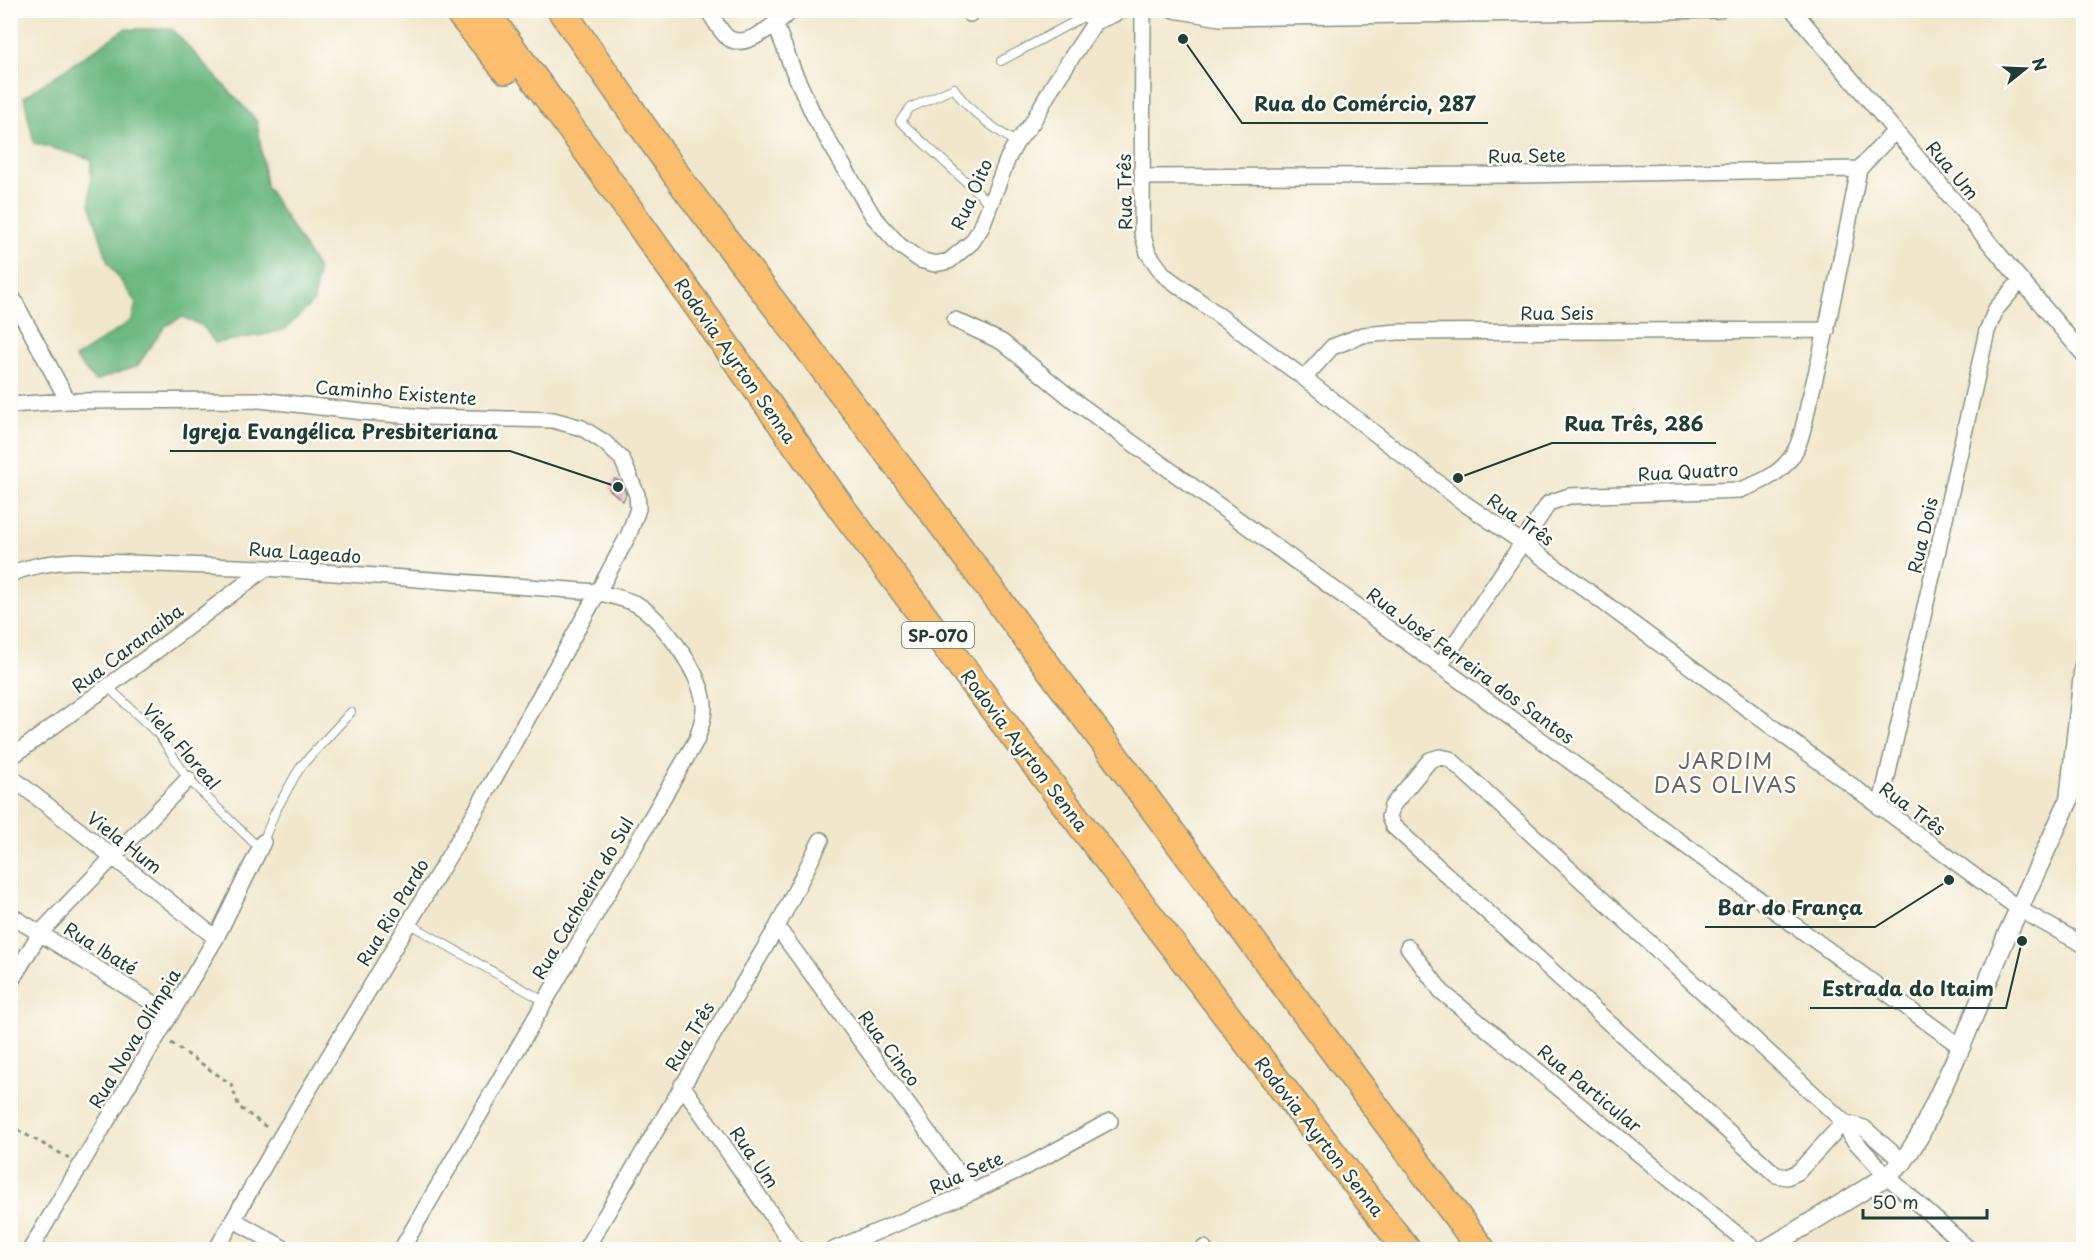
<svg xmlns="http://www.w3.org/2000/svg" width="2094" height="1260" font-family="'Playpen Sans',sans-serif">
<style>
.forest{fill:#6cb880;stroke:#467a5a;stroke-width:1.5}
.building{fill:#e7afc8}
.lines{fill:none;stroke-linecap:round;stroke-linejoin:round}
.service-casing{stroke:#889280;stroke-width:10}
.minor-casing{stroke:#889280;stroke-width:18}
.tertiary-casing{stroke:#889280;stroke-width:21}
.motorway-casing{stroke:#889280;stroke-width:30}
.path{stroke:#889280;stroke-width:3;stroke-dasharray:4.5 4.5;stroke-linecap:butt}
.service{stroke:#fff;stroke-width:8}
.minor{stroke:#fff;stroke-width:15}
.tertiary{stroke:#fff;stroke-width:18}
.motorway{stroke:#fbbd6e;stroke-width:27}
.labels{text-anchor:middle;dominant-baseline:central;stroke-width:5;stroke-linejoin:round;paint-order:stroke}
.shield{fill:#fdfcf7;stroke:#62766e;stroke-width:1.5}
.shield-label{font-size:16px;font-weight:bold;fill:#1f3d34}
.street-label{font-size:18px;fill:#1f3d34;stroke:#fdfcf7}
.quarter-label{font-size:21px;letter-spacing:1.5px;fill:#656568;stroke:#fdfcf7}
.leader{fill:none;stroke:#1f3d34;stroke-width:2}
.callout-dot{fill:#1f3d34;stroke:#fdfcf7;stroke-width:2}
.callout-label{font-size:20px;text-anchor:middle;font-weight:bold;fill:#1f3d34;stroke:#fdfcf7;stroke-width:5;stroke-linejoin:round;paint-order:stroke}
</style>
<rect width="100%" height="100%" fill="#fdfcf7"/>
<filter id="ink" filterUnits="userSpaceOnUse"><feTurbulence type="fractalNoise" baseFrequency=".0167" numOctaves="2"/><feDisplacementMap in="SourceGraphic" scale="12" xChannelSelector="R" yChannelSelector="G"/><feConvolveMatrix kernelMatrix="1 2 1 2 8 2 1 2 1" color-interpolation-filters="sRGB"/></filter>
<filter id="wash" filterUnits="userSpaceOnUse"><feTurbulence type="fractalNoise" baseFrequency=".008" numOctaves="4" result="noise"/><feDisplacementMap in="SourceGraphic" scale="24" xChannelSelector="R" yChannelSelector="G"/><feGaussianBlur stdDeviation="1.35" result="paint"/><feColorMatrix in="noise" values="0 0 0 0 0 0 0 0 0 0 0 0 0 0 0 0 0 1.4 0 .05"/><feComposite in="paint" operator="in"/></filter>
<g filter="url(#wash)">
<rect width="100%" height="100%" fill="#f1e7cc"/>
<!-- forest -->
<path class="forest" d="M125 29H172L257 121 266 186 318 269 314 301 285 329 267 334 215 343 203 326 182 317 165 326 137 366 95 381 75 358 132 320 136 303 108 262 90 204 91 159 34 143 24 97Z"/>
<g id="blocks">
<!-- building -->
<path class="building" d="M615 479 621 482 626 494 623 501 609 489Z"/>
</g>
</g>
<g filter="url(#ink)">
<use href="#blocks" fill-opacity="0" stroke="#889280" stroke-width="1.5"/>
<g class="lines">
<defs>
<path id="service" d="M1001 61 1083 17 1095 22
M10 115H11
M990 204 900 121 910 108 954 88C968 112 994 127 1016 143
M108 687 160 736 188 779 260 849
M263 842 275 812 295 776 302 765 351 712
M408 923 544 1001"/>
<path id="minor" d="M708 10C713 18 718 27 724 34 742 56 776 22 793 10
M968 10 970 14
M1143 10 1142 232 1148 253 1164 275 1304 378 1464 503 1523 543 2019 909 2084 945
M1174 10 1220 18 1719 10
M1793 10 2084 355
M775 23 793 70 815 118 873 216 899 245 920 260 935 264 949 261 972 242 981 228 1008 158 1016 143 1032 123 1052 87 1095 22 1124 10
M1143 177 1519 175 1859 169 1895 131
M10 293 68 401
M955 320 1002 342 1072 399 1440 666 1961 1047
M1304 378 1332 347 1363 335 1398 332 1827 330
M10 405 68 401 260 400 363 412 425 417 553 420 582 428 604 442 622 459 637 495 638 509 629 534 598 592 477 809 280 1138 216 1250
M10 574C32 565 52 562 75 561L266 568 598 592C611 596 627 599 638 605 663 620 705 678 704 708 704 718 700 729 697 739L401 1250
M1440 666 1549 503 1569 496 1740 490C1759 483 1777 476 1790 459 1803 442 1805 415 1811 394 1830 320 1844 245 1859 169
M10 758 152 654 266 568
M10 776 216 938
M1880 808 1987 331 1996 309 2021 280
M10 915 171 1014
M777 927 972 1192
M1408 947 1442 992 1756 1250
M10 983 40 933 188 779
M682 1085 796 1250
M1844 1122 1798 1172 1787 1177 1776 1175 1393 826 1389 817 1392 806 1430 760 1440 757 1450 759 1844 1122 1852 1138 1887 1176 1970 1250
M1844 1122 1864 1128 1903 1162
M234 1220 287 1250
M30 1250 216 938 263 842
M585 1250 777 927 821 840
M833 1250 972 1192 1033 1163 1110 1121
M1203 1250 1204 1248"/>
<path id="tertiary" d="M1765 1250 1887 1176 1903 1162 1920 1135 1961 1047 2006 937 2069 800 2084 665"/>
<path id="motorway" d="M457 10 506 70
M484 10 598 166 843 510 1147 912 1407 1250
M561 10 685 187 918 492 1482 1250"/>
</defs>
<!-- service casing -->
<use href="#service" class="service-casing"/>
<!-- minor casing -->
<use href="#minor" class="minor-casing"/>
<!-- tertiary casing -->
<use href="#tertiary" class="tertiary-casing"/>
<!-- motorway casing -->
<use href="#motorway" class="motorway-casing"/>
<!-- path -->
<path class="path" d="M171 1043 231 1084 239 1107 269 1129
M10 1126 69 1158"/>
<!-- service -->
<use href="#service" class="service"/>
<!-- minor -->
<use href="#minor" class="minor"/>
<!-- tertiary -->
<use href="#tertiary" class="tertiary"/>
<!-- motorway -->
<use href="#motorway" class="motorway"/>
</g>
</g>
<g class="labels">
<!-- shield labels -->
<rect class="shield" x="902" y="622" width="72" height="26" rx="4.5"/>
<g class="shield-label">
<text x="938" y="635">SP-070</text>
</g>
<!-- street labels -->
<g class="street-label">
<text transform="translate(1527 155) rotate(-1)">Rua Sete</text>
<text transform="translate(1953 170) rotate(50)">Rua Um</text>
<text transform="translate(1124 192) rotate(-91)">Rua Três</text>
<text transform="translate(971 194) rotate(-66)">Rua Oito</text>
<text x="1557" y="312">Rua Seis</text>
<text transform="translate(736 360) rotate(55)">Rodovia Ayrton Senna</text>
<text transform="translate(396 392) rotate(4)">Caminho Existente</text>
<text transform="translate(1688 471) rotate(-3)">Rua Quatro</text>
<text transform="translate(1521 519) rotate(35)">Rua Três</text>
<text transform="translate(1922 535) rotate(-77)">Rua Dois</text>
<text transform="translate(305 552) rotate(4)">Rua Lageado</text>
<text transform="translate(127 648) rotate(-37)">Rua Caranaiba</text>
<text transform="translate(1471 665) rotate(36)">Rua José Ferreira dos Santos</text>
<text transform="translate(182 746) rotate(49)">Viela Floreal</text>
<text transform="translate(1025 750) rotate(53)">Rodovia Ayrton Senna</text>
<text transform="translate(1913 808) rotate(36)">Rua Três</text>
<text transform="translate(125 842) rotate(38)">Viela Hum</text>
<text transform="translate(582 898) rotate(-60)">Rua Cachoeira do Sul</text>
<text transform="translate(392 912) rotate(-59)">Rua Rio Pardo</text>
<text transform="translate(101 948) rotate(32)">Rua Ibaté</text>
<text transform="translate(689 1036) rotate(-59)">Rua Três</text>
<text transform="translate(134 1038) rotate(-59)">Rua Nova Olímpia</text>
<text transform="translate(890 1048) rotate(53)">Rua Cinco</text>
<text transform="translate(1590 1088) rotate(39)">Rua Particular</text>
<text transform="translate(1320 1136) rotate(52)">Rodovia Ayrton Senna</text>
<text transform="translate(755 1157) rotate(55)">Rua Um</text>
<text transform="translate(966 1172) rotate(-24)">Rua Sete</text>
</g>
<!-- quarter labels -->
<g class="quarter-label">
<text x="1726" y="760">JARDIM<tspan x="1726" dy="24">DAS OLIVAS</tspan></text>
</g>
</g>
<!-- callouts -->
<path class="leader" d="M1183 39L1242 123H1488M1458 478L1552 443H1716M618 487L510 451H170M1949 880L1875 927H1705M2022 941L2006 1008H1810"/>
<g class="callout-dot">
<circle cx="1183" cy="39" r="6"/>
<circle cx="1458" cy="478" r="6"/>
<circle cx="618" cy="487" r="6"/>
<circle cx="1949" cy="880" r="6"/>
<circle cx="2022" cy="941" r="6"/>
</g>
<g class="callout-label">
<text x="1365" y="111">Rua do Comércio, 287</text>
<text x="1634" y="431">Rua Três, 286</text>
<text x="340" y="439">Igreja Evangélica Presbiteriana</text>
<text x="1790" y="915">Bar do França</text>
<text x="1908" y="996">Estrada do Itaim</text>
</g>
<!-- margin -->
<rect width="2094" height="1260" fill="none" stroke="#fdfcf7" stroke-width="36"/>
<!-- north arrow -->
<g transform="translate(2025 69) rotate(72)" stroke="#fdfcf7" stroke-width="4.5" paint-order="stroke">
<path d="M0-4.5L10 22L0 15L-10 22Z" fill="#1f3d34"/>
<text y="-9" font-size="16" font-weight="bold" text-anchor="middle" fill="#1f3d34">N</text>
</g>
<!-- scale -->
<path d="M1863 1209v9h124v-9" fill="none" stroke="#1f3d34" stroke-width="3"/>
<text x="1872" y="1209" font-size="18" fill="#1f3d34" stroke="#fdfcf7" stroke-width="4.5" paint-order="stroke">50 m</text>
</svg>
